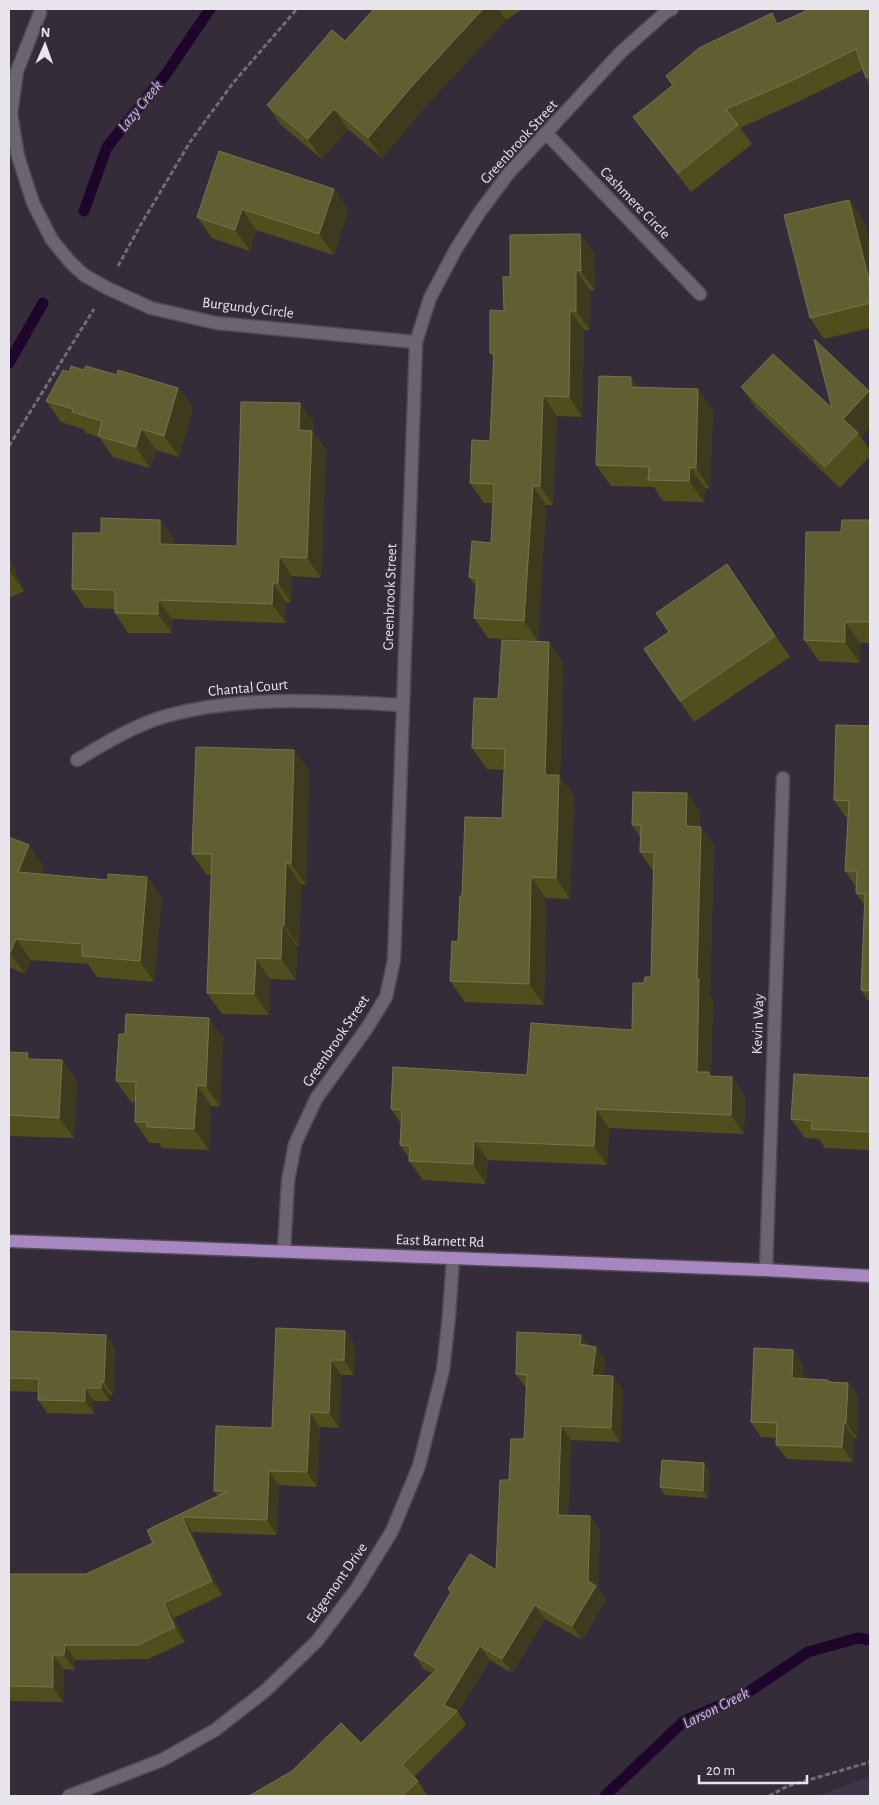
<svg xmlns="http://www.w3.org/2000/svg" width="879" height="1805" font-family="'Alegreya Sans',sans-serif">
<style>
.built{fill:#3e3546}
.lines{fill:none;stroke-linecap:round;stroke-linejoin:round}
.stream{stroke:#1e062b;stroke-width:11}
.street-casing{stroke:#514b55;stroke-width:15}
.primary-casing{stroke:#514b55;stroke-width:15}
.path{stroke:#716c76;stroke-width:3;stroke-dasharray:5 2.5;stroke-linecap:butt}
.street{stroke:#6b6471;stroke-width:12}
.primary{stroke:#a886bf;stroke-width:12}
.wall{fill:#4f4e1c}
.shaded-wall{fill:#3d3a1e}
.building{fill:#5f5f32;stroke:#75744f}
.labels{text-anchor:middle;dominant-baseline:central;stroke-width:4;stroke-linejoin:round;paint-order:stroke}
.street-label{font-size:15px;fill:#e9e5ec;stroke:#342d39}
.water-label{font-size:16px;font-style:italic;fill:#d9b2f6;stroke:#342d39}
</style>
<rect width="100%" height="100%" fill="#342d39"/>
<!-- built -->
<path class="built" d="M870 1776V1796H818Z"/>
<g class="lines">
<!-- stream -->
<path class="stream" d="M84 211 107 147 166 74 210 9
M9 363 43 303
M605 1796 684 1721 744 1695 808 1652 858 1638 870 1640"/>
<defs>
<path id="street" d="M40 13 17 71 11 114 18 156 33 203 52 240 71 263 84 275 107 288 151 308 216 323 416 342
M547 134 700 294
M77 760C105 743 135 725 166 716 243 695 323 701 402 705
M284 1251 288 1181 295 1144 316 1099 367 1028 386 997 394 960 416 342 430 298 456 249 479 213 508 174 621 52 666 12 672 9
M766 1270 783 778
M69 1796 162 1760 215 1730 265 1691 317 1641 357 1588 392 1531 419 1466 443 1370 449 1316 453 1258"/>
<path id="primary" d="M9 1241 766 1270 870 1276"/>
</defs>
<!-- street casing -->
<use href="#street" class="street-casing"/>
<!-- primary casing -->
<use href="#primary" class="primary-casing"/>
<!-- path -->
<path class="path" d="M118 266 140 226 190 142 233 83 297 9
M9 446 94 309
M769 1796 788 1786 870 1762"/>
<!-- street -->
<use href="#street" class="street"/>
<!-- primary -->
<use href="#primary" class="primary"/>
</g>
<!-- wall -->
<path class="wall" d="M374 9H523L506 20 426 106 382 158 348 129 322 159 281 125 267 105 345 41Z
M870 9V84L866 78 863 70 802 100 740 128 752 144 691 192 647 135 633 117 672 86 666 76 779 23Z
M334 189 348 210 334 255 256 230 250 251 212 238 197 217Z
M849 200 864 221 870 245V328L824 339 810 318Z
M580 234 594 254 595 290H590V330H584L582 417 557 416 553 505H546L538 641 488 638 474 618 476 587 469 577 491 543 493 503H484L470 483 490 441 493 357 490 353 504 311 510 277Z
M84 370 117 375 178 388 193 408 179 457 156 450 150 468 113 457 99 437 86 433 83 429 61 422 46 401 69 372Z
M638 387 698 389 713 410 710 489 705 488 704 502 663 501 654 487 611 486 596 465Z
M741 387 832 408 869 391 870 392V427L861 437 870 451V456L840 488 756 408Z
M314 422 313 432 326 450 321 578 292 576 291 602H286V623L172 619V633H128L115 613V609L85 608 72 589 101 533 160 520 174 539 173 544 237 546Z
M870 520V643H860V663L819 661 804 640 841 532Z
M9 557 24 591 9 598Z
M727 564 790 657 694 722 644 649 669 632Z
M549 642 563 663 560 777 574 796 570 899 546 898 544 1005 465 1002 450 981 458 942 462 896 502 818 504 770 487 769 472 748 498 699Z
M870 726V1003L861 990 865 906 856 893V887L845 871 848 820 834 800Z
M294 750 309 771 306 885 301 884 299 946H297L296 980 270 979 269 1015 222 1014 207 993 211 875H207L192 854Z
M687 793 700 812V827L714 846 710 995 713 998 711 1075 712 1076 732 1077 745 1096 744 1134 609 1128 607 1165 488 1160 486 1184 423 1180 409 1161V1158L400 1145 401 1124 391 1109 527 1075 632 1030 644 983 651 977 653 871 640 852V837L632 825Z
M9 837 44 866 41 874 108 880 147 877 162 898 154 982 97 977 88 964 31 960 25 974 9 967Z
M209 1018 223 1039 220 1107 211 1106 209 1150 162 1148 159 1143H149L135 1122 136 1102H131L116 1081 125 1034Z
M9 1052 32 1059 62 1060 77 1081 74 1138 9 1136Z
M870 1078V1150L825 1148 819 1139 805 1138 791 1119Z
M9 1331 115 1348 113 1395H110V1401H94V1414L47 1413 38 1400V1392L9 1391Z
M345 1331 355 1345 354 1375H341L339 1428 320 1427 317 1487 279 1485 277 1535 192 1532 222 1595 174 1618 185 1642 148 1659 75 1660V1670L64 1669 63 1702 9 1701V1574H86L153 1543 147 1530 218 1496 214 1491 272 1428Z
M581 1335 588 1346 596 1347 605 1361 603 1376 623 1390 620 1442 571 1440 568 1515 600 1530 598 1588 606 1600 582 1640 545 1619 512 1673 490 1660 458 1712 466 1725 414 1777 418 1781 427 1795 426 1796H249L361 1743 432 1673 424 1669 414 1655 450 1593 448 1589 496 1570 509 1480 524 1439 526 1388 516 1374Z
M803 1365V1378L830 1382 848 1383 858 1397 857 1438H854L853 1462 787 1459 776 1445 777 1438 761 1437 751 1422Z
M704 1463 709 1471 708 1498 665 1495 660 1487Z"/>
<!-- shaded-wall -->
<path class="shaded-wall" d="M483 9H498L506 20 426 106 382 158 368 138 412 86Z
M334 109 348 129 322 159 308 139Z
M334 189 348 210 334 255 319 234Z
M849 200 864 221 870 245V284Z
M242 209 256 230 250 251 235 230Z
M580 234 594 254 595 290 581 271Z
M576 270 590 290V330L576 311Z
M570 311 584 330 582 417 569 397Z
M631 377 646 398 631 387Z
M178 388 193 408 179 457 164 436Z
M698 389 713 410 710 489 696 468Z
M869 391 870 392V427L861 437 858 433 843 419Z
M543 396 557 416 553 505 540 486Z
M300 403 314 422 313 432 326 450 321 578 307 558 299 430Z
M141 429 156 450 150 468 136 447Z
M690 467 705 488 704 502 689 481Z
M533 486 546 505 538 641 524 621Z
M160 520 174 539 173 563 160 544Z
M9 557 24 591 9 570Z
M279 557 292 576 291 602 278 583Z
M273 583 286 602V623L272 604Z
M158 600 172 619V633L158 614Z
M845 622 860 643V663L845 642Z
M549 642 563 663 560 777 574 796 570 899 556 878 545 775Z
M294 750 309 771 306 885 291 864Z
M687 793 700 812 699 845 686 826Z
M701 827 714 846 710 995 713 998 711 1075 723 1091 697 1072V979Z
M29 845 44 866 32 893 18 872Z
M286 863 301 884 299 946 284 925Z
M147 877 162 898 154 982 140 961Z
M531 877 546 898 544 1005 529 984Z
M282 925 297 946 296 980 281 959Z
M16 939 31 960 25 974 10 953Z
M256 958 270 979 269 1015 254 994Z
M209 1018 223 1039 220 1107 206 1086Z
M28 1053 42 1074 27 1059Z
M62 1060 77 1081 74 1138 59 1118Z
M732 1077 745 1096 744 1134 731 1115Z
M197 1085 211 1106 209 1150 194 1129Z
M596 1109 609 1128 607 1165 594 1146Z
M474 1141 488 1160 486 1184 473 1164Z
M345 1331 355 1345 354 1375 344 1360Z
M106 1335 115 1348 113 1395 104 1382Z
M581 1335 590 1349 580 1344Z
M596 1347 605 1361 602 1389 592 1375Z
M793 1350 803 1365 802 1392 792 1378Z
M331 1360 341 1375 339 1428 329 1413Z
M613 1376 623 1390 620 1442 611 1428Z
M101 1382 110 1395V1401L101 1388Z
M848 1383 858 1397 857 1438 846 1423Z
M85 1388 94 1401V1414L85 1401Z
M310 1412 320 1427 317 1487 307 1472Z
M844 1423 854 1438 853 1462 842 1447Z
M561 1426 571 1440 567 1529 558 1515Z
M704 1463 709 1471 708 1498 703 1491Z
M269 1471 279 1485 277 1535 267 1520Z
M590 1516 600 1530 598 1588 606 1600 582 1640 572 1626 588 1581Z
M182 1517 192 1532 222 1595 212 1581Z
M164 1603 174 1618 185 1642 175 1627Z
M535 1605 545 1619 512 1673 502 1659Z
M65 1645 75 1660V1670L64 1655Z
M480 1646 490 1660 458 1712 457 1711 444 1705Z
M53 1655 64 1669 63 1702 53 1687Z"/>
<!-- building -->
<path class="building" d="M374 9H483L412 86 368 138 334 109 308 139 267 105 332 30 345 41Z
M810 9H870V76L866 78 856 49 789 82 726 109 738 125 678 173 633 117 673 85 666 76 699 48 772 13 777 24Z
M219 151 334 189 319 234 242 209 235 230 197 217Z
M849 200 870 284V303L810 318 784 215Z
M580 234 581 271 576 270V311H570L569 397 543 396 540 486H533L524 621 474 618 477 578 469 577 472 541 491 543 494 484 470 483 472 440 490 441 494 353H490V310L504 311 503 277H510V235Z
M814 339 869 391 843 419 858 433 825 467 741 387 773 354 832 408Z
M71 366 84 370 86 366 117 375 118 370 178 388 164 436 141 429 136 447 98 436 102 421 72 412 73 409 46 401 63 370 69 372Z
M599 376 631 377V387L698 389 696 468 690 467 689 481 648 480 649 467 596 465Z
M241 402 300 403 299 430 312 431 307 558 279 557 278 583H273L272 604 158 600V614L115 613V590L72 589 73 533H101V518L160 520V544L237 546Z
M842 520H870V622H845V642L804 640 806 532H841Z
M727 564 775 636 680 701 644 649 669 632 656 613Z
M502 640 549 642 545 775H559L556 878 531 877 529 984 450 981 452 941 458 942 460 896H462L465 817 502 818 505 749 472 748 474 698 498 699Z
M836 725 870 726V991L861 990 865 894 856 893 857 871H845L849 801 834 800Z
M196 747 294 750 291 864 286 863 284 925H282L281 959 256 958 254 994 207 993 212 854H192Z
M633 792 687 793 686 826 701 827 697 979H699L697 1072H709V1076L732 1077 731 1115 596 1109 594 1146 474 1141 473 1164 409 1161 410 1146 400 1145 402 1110 391 1109 393 1067 527 1075 531 1023 632 1030 633 983H644L645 977H651L654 852H640L641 825H632Z
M9 837 29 845 18 872 108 880V874L147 877 140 961 82 956V944L16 939 10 953H9Z
M126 1014 209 1018 206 1086 197 1085 194 1129 147 1127V1122H135L136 1082 116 1081 119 1034H125Z
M9 1052 28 1053 27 1059 62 1060 59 1118 9 1115Z
M794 1074 870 1078V1132L811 1129 812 1121 791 1119Z
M276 1328 345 1331 344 1360H331L329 1413 310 1412 307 1472 269 1471 267 1520 182 1517 212 1581 164 1603 175 1627 138 1645H65L64 1655H53V1687L9 1686V1574H86L153 1543 147 1530 228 1491H214L216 1426 272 1428Z
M9 1331 106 1335 104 1382H101V1388H85V1401L38 1400 39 1379 9 1378Z
M517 1332 581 1335 580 1344 596 1347 592 1375 613 1376 611 1428 561 1426 558 1515 590 1516 588 1581 596 1586 572 1626 535 1605 502 1659 480 1646 444 1705 457 1711 402 1765 418 1781 402 1796H380L378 1794 375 1796H249L292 1771 341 1723 361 1743 437 1669 414 1655 451 1592 448 1589 470 1554 496 1570 500 1480H509L511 1439H524L527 1375 516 1374Z
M754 1348 793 1350 792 1378 828 1380V1382L848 1383 846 1423H844L842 1447 776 1445 777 1423 751 1422Z
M662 1460 704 1463 703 1491 660 1487Z"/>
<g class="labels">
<!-- street labels -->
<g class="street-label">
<text transform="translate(519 142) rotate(-48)">Greenbrook Street</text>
<text transform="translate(635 203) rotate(46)">Cashmere Circle</text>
<text transform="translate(248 308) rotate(7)">Burgundy Circle</text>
<text transform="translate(390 597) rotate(-88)">Greenbrook Street</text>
<text transform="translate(248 688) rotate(-5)">Chantal Court</text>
<text transform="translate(758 1024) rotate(-88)">Kevin Way</text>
<text transform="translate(336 1041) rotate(-56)">Greenbrook Street</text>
<text transform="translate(440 1241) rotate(2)">East Barnett Rd</text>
<text transform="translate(337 1583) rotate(-55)">Edgemont Drive</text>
</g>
<!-- water labels -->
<g class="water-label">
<text transform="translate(140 106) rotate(-51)">Lazy Creek</text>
<text transform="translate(716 1708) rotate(-27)">Larson Creek</text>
</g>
</g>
<!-- border -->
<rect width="879" height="1805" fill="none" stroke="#e9e5ec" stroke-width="20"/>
<!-- north arrow -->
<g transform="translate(45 45) rotate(2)" stroke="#342d39" stroke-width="4" paint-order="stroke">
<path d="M0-4L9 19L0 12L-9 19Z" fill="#e9e5ec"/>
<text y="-8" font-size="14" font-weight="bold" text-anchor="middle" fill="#e9e5ec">N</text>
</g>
<!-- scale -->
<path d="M699 1775v8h108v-8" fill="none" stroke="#e9e5ec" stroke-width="2.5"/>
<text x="706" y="1775" font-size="15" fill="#e9e5ec" stroke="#342d39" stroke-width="4" paint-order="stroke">20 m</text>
</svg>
